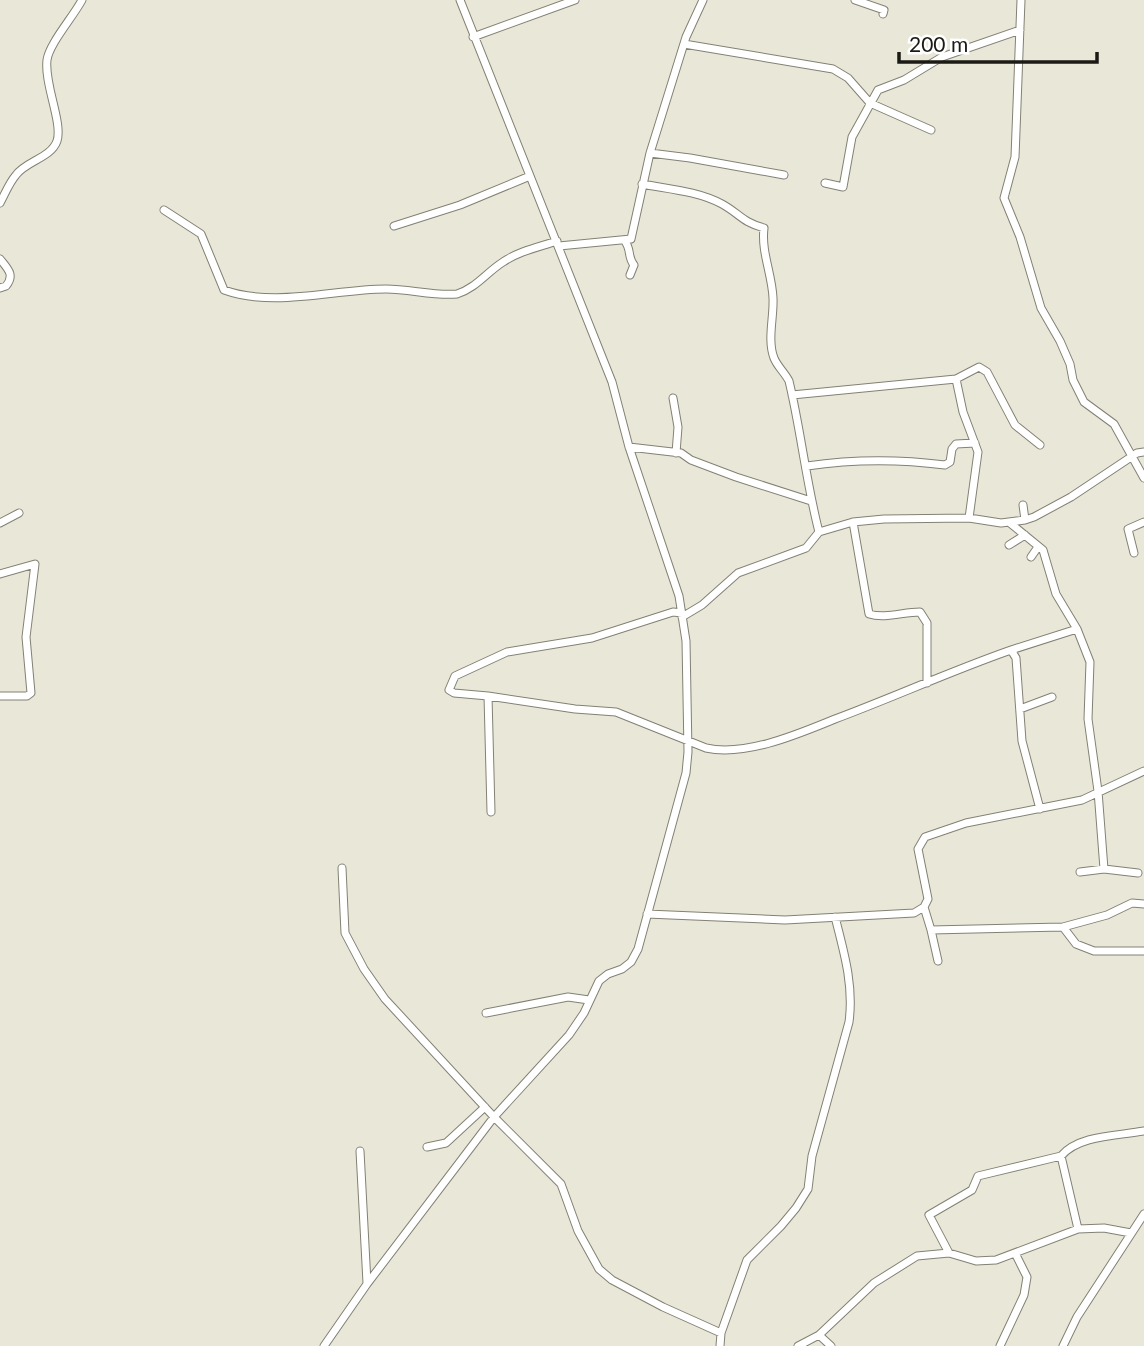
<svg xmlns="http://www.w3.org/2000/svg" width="1144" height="1346" font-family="Lato,sans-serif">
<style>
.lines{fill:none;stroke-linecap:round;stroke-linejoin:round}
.minor-casing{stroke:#838174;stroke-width:9}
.minor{stroke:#fff;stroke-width:7}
</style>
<rect width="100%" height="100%" fill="#e9e7d8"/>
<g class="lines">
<defs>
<path id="minor" d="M855 0 884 10 883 14
M1021 0 1015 157 1004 198 1020 237 1041 308 1060 341 1070 364 1073 380 1084 402 1114 424 1144 478
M473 37 575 0
M684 44 833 69 848 78 870 103 931 130
M650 153 690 158 784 175
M825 183 843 187 852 137 878 90 904 80 942 57 1020 30
M642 184C668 189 698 191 722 204 740 214 742 222 764 228 761 252 772 274 773 298 774 317 767 340 774 358 777 366 785 373 789 381 801 431 806 482 819 532
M0 203C5 194 9 183 16 175 26 161 51 158 57 141 63 123 44 84 47 60 49 44 73 17 82 0
M164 210 201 234 224 290C274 308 335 289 386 289 410 289 433 296 457 294 476 288 487 272 503 262 519 251 539 247 557 241
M394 226 460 205 530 176
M624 240C632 249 627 257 634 265L630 275
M559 246 631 239 650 153 686 37 703 0
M0 259C8 269 15 275 6 286L0 288
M956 379 963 412 978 452 969 518
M792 395 956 379 979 367 987 372 1015 425 1040 445
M673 398 678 427 676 453
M629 447 681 453 691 460 736 477 811 501
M807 466C854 459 898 459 945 465L950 462 952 449 956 444 975 443
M1023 505 1025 520
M853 522 869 614C885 619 903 612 920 612L927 623V683
M0 523 19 513
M1010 523 1043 550 1056 594 1077 629 1090 662 1088 719 1098 791 1104 869
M1009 545 1025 535
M1134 553 1128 529 1144 522
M1031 557 1038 547
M0 574 35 564 26 637 31 693 27 696H0
M682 617 702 605 738 573 806 548 819 532 853 522 884 519 969 518 1001 523 1025 520 1034 517 1071 497 1137 453 1144 452
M1011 650 1077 629
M488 696 454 693 449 690 455 676 507 652 592 638 673 612 682 613
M1020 709 1052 697
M491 812 488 696 575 709 616 712 706 748C745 757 798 734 835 719 894 697 951 671 1011 650L1016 658 1022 741 1040 809
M342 868 345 933 364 969 385 999 494 1117 561 1184 578 1231 599 1269 612 1280 663 1307 721 1333
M1080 872 1104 869 1138 873
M924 907 931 930 1063 927 1107 915 1132 903 1144 904
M647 914 785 920 914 913 924 907 928 899 918 849 925 837 966 823 1082 800 1144 771
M1063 927 1076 944 1094 951H1144
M931 930 938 961
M486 1013 568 997 589 1000
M427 1147 446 1143 485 1107
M360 1151 367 1283
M1061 1156 1078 1229
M949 1253 929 1215 972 1190 978 1176 1061 1156C1079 1135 1117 1136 1144 1131
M819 1335 831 1346
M324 1346 367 1284 494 1117 569 1035 584 1013 599 981 608 974 622 969 631 962 638 949 686 773 688 752 686 641 679 596 629 447 612 382 460 0
M720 1346 721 1333 747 1260 781 1226 796 1208 808 1189 812 1156 849 1022C854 986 844 952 835 917
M798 1346 819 1335 874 1283 917 1256 949 1253 976 1261 996 1260 1078 1229 1104 1228 1131 1233
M1000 1346 1024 1295 1027 1277 1015 1253
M1063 1346 1077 1317 1144 1214"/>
</defs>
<!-- minor casing -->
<use href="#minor" class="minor-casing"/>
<!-- minor -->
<use href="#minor" class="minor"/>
</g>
<!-- scale -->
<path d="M899 52v10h198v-10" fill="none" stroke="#1b1a15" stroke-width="3.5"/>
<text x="909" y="52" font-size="21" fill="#1b1a15" stroke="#ffffff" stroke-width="5" paint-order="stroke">200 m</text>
</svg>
